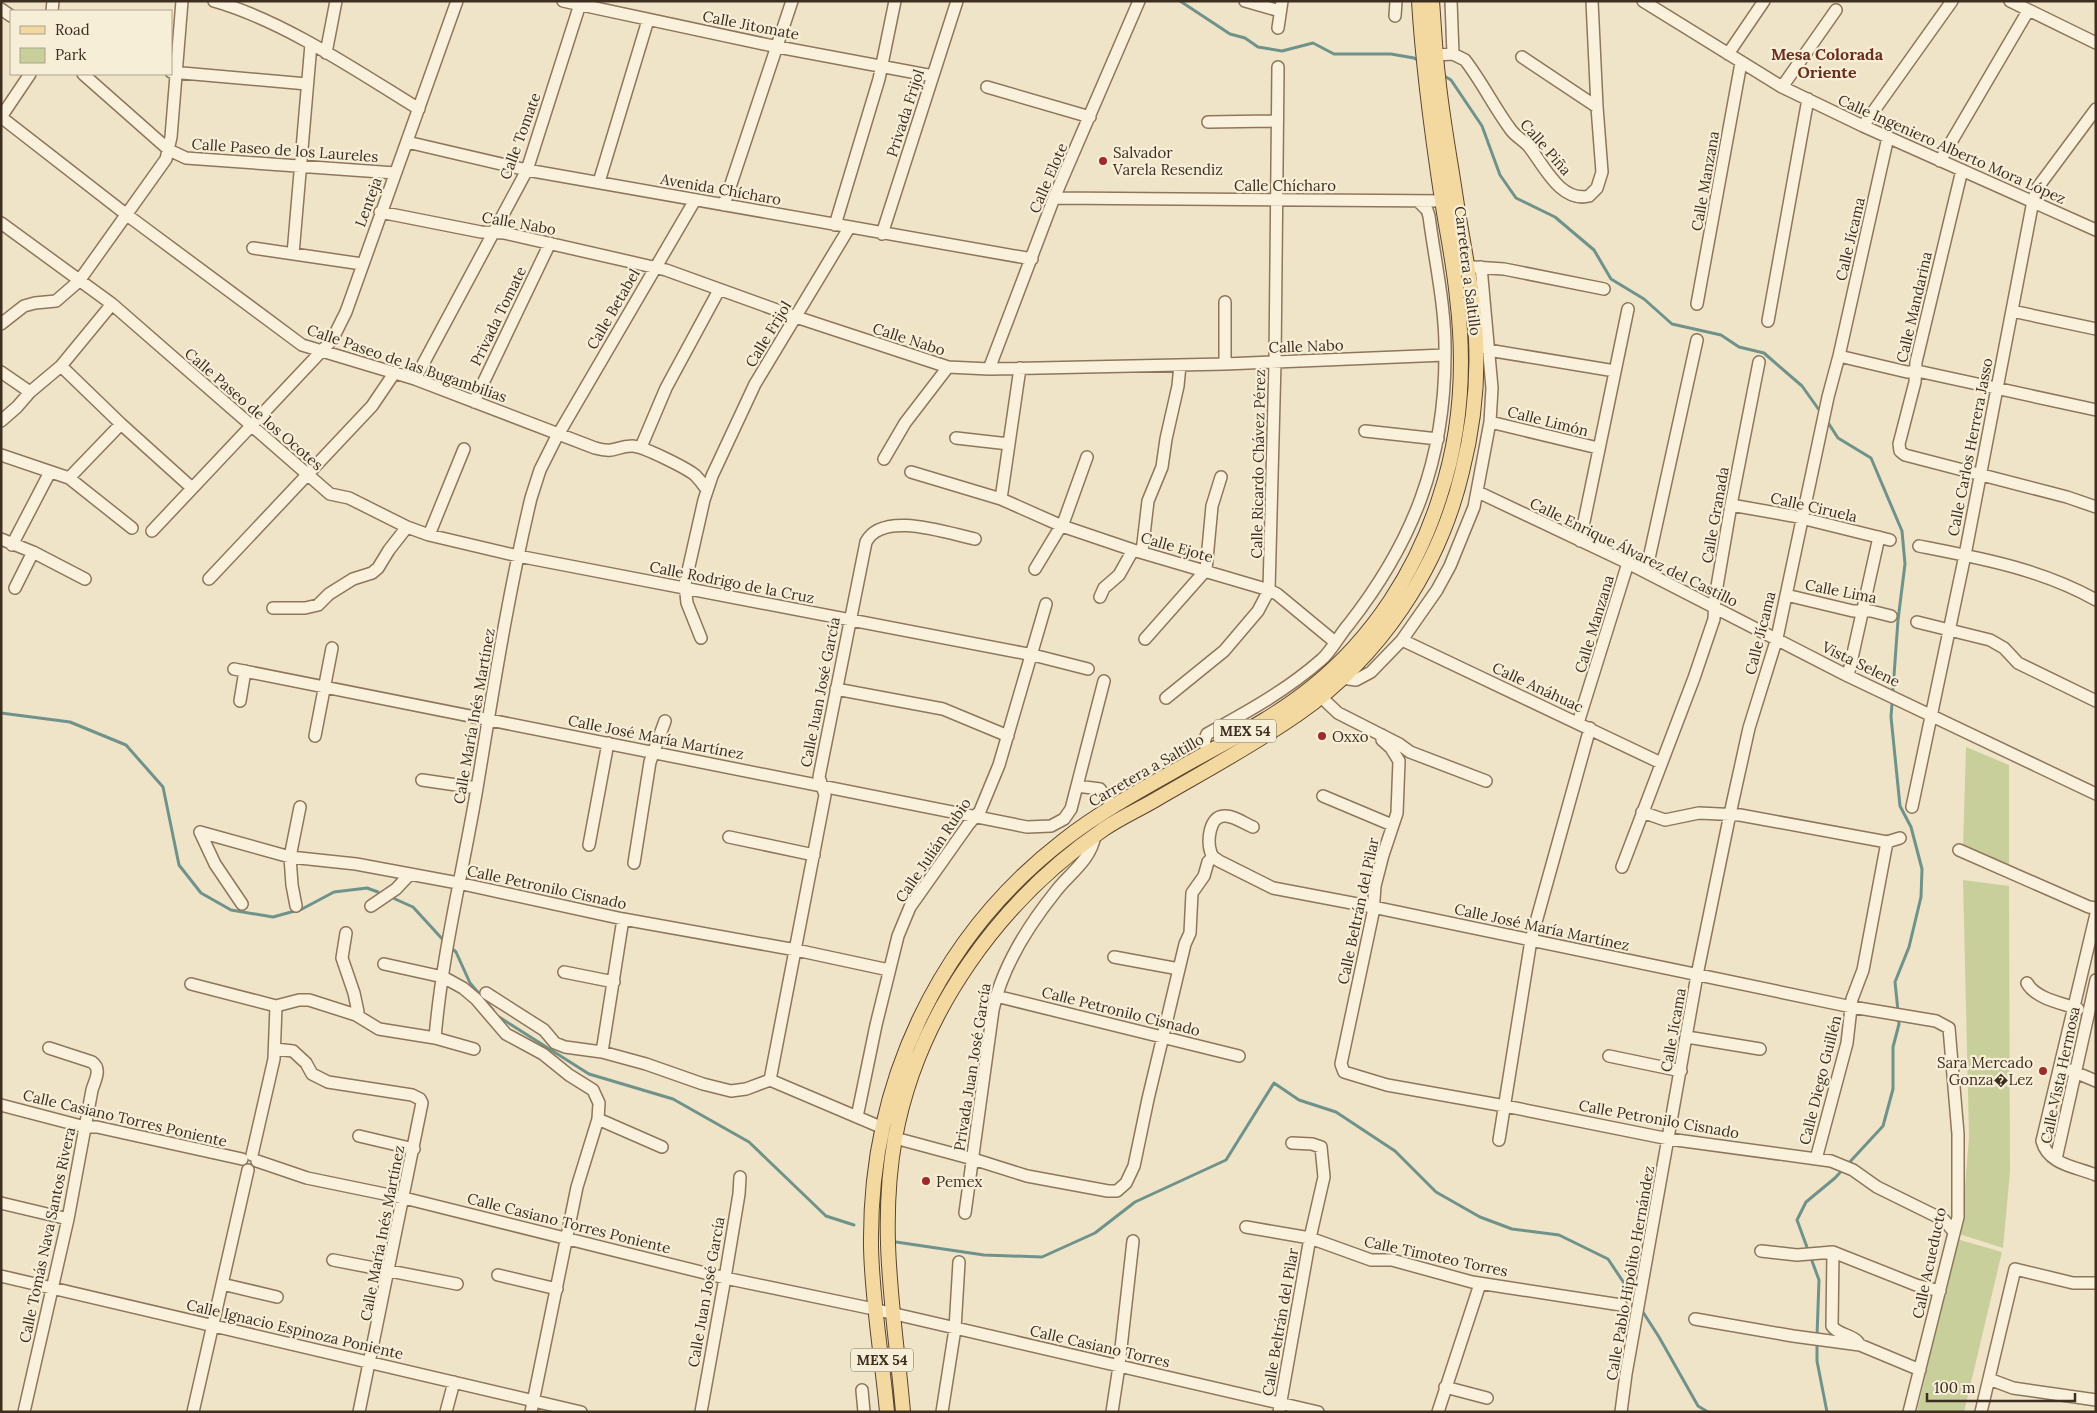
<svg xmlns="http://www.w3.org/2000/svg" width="2097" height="1413" font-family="Lora,serif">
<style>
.green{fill:#c9cf9b}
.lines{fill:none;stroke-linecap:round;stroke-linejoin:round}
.stream{stroke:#6f938a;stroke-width:3}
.minor-casing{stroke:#8d765c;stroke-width:14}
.major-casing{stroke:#5b4430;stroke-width:16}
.minor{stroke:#faf1dc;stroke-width:11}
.major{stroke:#f3d9a0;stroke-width:14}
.poi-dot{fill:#9e2a2b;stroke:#f7eed8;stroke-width:2}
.labels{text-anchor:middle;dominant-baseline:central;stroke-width:4.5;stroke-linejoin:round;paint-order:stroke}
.shield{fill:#f7eed8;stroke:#756857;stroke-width:1}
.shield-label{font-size:14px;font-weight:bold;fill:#3d2e20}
.street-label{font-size:15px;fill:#3d2e20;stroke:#f7eed8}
.poi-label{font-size:15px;fill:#3d2e20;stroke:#f7eed8;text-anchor:start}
.neighbourhood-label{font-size:16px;font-weight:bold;fill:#6b2e1e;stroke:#f7eed8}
</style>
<rect width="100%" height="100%" fill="#f0e4c8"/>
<!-- green -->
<path class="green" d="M1966 747 2009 765V867L1963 847Z
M1963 880 2009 886 2010 1172 2003 1248 1959 1234 1962 1223 1969 1137Z
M1957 1239 2002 1252 1964 1412H1917Z"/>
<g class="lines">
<!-- stream -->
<path class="stream" d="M1180 1 1230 34 1245 38 1258 47 1282 51 1313 43 1334 54H1391L1414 58 1419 61
M1441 74 1451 80 1482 126 1500 175 1516 198 1555 217 1594 250 1611 279 1644 299 1672 324 1721 335 1739 347 1764 353 1802 386 1822 414
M1827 421 1838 438 1871 458 1902 531 1905 564 1898 620 1891 717 1900 806 1911 827 1922 869 1921 897 1909 947 1895 982 1898 1011
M1 713 70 722 126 745 163 787 179 865 201 893 231 910 273 917 302 909 334 892 367 888 378 892
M395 899 413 907 445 942
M449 946 456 952 470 983 493 1010
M499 1017 589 1074 673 1099 749 1142 826 1216 854 1225
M896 1242 984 1255 1042 1257 1095 1233 1135 1202 1226 1160 1274 1083 1299 1100 1336 1112 1395 1151 1436 1192 1480 1217 1512 1229 1559 1235 1608 1259 1636 1301
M1641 1309 1659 1337 1698 1406 1708 1412
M1817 1336 1819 1280 1797 1220 1806 1202 1835 1178 1883 1126 1893 1089V1047L1899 1024 1898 1018
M1817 1342V1361L1827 1412"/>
<defs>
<path id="minor" d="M214 1C284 21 357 71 419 109
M563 1 778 47 933 76
M1245 1 1280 11
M1451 1 1453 54
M1643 1 1782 87 1863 126 2096 230
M2010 1 2096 43
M1 9 11 16
M52 11 53 1
M1395 16 1396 1
M1278 28 1282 1
M326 53 336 1
M1728 54 1764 1
M1436 55 1453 54 1465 60C1482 82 1494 107 1511 130 1516 137 1525 141 1530 148 1544 166 1561 203 1589 196L1597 188 1602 172 1597 107 1592 1
M1522 57 1597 107
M171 72 307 84
M83 74 169 150 186 158 395 173
M987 87 1090 117
M1782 87 1836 10
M1 117 127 215 302 345 415 379 595 448C616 454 615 446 632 446 643 446 686 468 695 475 700 480 703 484 707 490
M1 117 30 74
M1208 122 1277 121
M1863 126 1952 1
M407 142 527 170 1032 259
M1940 161 2028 11
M1962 170 1916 362 1915 382 1899 444 1900 451 1905 455 2067 497 2096 507
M599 182 648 20
M1054 198 1449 201
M724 205 792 1
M380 212 481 232 504 233 666 270 796 317 948 367 989 369 1225 364 1445 355
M1 223 112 304 330 494 349 498 407 527 429 535 518 556 1033 655 1088 669
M835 225 879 79 895 1
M882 234 957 1
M253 248 362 264
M293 254 311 44
M1474 267 1504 269 1604 289
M1225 302V364
M1697 304 1741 63
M2012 311 2096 329
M1768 321 1808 99
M1 324 24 306 35 303 56 301 79 281 166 159 171 137 182 1
M1485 347 1488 350 1615 371
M1839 356 1907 372H1922L2096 410
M61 366 121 424 192 488
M989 369 1054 198 1139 1
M1 372 30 392
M415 379 527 170 581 1
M474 402 550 243
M1 421 17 407 30 392 61 366 112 304
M1490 422 1598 448
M1365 431 1438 439
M956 438 1009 444
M641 447 666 388 719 290
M1 455 69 478 132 528
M884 459 905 423 948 367
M911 472 1001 499 1062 526 1133 550 1269 590 1277 594 1335 642
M69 478 121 424
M1478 492 1628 563 1848 676 2096 794
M1001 499 1020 368
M1731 505 1793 516 1890 540
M152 531 332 340 346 312 457 1
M429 535 464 449
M1 539 33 552 85 579
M1580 541 1628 309
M12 545 50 472
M1919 546C1980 558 2041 569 2096 600
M1142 552 1148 501 1162 467 1166 439 1178 386 1180 365
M1035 569 1064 521 1087 457
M1646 572 1697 340
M209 579 372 406 395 372
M15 588 33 552
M1786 595 1853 611H1871L1891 616
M1100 597 1104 588 1119 575 1133 550
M273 608H305L318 605 329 594 353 579 372 573 378 568 389 550 407 527
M1917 622 1990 640 2004 648 2018 663 2096 701
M701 638 687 603 685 584 704 500 712 476 755 384 849 228
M1145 639 1206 570 1212 506 1221 477
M1402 640 1661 763
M234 669 1027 827 1051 826 1064 819 1071 809 1104 681
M1848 676 1879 537
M1342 678 1356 680 1371 672 1402 640 1437 590 1450 566 1474 507 1490 422 1492 388 1481 267
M836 689 943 709 1008 736
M1321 697 1338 713 1399 744 1410 752 1486 781
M1166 698 1224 651 1258 611 1269 590 1275 362 1278 67
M240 701 245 671
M1578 723 1628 563
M1382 735V740L1391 748 1399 761 1397 813 1383 855 1375 886 1373 913 1341 1064 1344 1072 1387 1085 1505 1106 1669 1139 1831 1161 1853 1170 1877 1187 1944 1220 1954 1232
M315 736 332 648
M1209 752 1204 742 1207 734C1247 712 1287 690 1321 660 1331 652 1340 634 1349 624 1413 542 1445 460 1445 355 1446 309 1435 262 1429 216L1427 210 1418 201
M422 780 477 788
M1077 786 1100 789 1113 806
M1323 796 1392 825
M1912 807 1965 555 2033 201 2038 187 2096 109
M1642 812 1665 820 1699 813 1740 815 1887 842 1900 838
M1253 827C1245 824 1233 815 1224 816 1209 816 1207 842 1211 853 1212 857 1215 858 1219 861L1273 888 1373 907 1852 1007 1936 1021 1949 1028 1958 1134V1217L1909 1412
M200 832 290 857 356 864 458 883 623 919 796 950 889 970
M200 832 215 864 242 904
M729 837 814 855
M589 845 608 743
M1959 850 2089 907 2096 908
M634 863 650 762 665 721
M1622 867 1694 678 1714 619 1715 598 1731 505 1759 362
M296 906 292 885 290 857 300 807
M371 906 396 889 410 874
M2096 914 2042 1141C2048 1165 2077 1167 2096 1175
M346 933 342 958 354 993 358 1012 356 1015
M1114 957 1179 969
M384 964 443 977 463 988 476 999 506 1034 543 1054 569 1075 593 1090 599 1103 598 1119 662 1147
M564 972 614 982
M2027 983C2036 999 2062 1003 2078 1009
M191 984 276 1006 299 1000H309L356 1015 379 1029 435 1038 474 1049
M486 993 544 1030 555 1043 565 1047 602 1052 646 1064 703 1084 731 1091 746 1089 770 1080 883 1128
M996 996 1239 1056
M1687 1037 1760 1049
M435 1038C442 954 463 871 477 788 493 691 508 594 531 498L540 470 555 440 695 200
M275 1049 293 1051 306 1063 312 1074 328 1082 412 1095 420 1099 422 1103 359 1412
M602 1052 623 919
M1609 1056 1681 1071
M2070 1070 2096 1081
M770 1080 825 795 819 777 866 542C882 510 947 533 975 539
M1 1105 85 1127H97L242 1159
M857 1117 876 1025 898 936 910 907 968 825 980 811 999 765 1046 604
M359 1136 414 1149
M895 1138 973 1159 1027 1176 1108 1191H1117L1126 1183 1134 1166 1148 1099 1185 944 1190 933 1192 893 1204 876 1208 862 1213 857
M1499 1140 1531 940 1590 728
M252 1155 274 1059 276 1006
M1816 1159 1847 1043 1852 999 1863 970 1887 842
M2056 1159 2096 980
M257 1161 307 1178 404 1198 725 1278 869 1308 1318 1412
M1 1203 68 1219
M965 1213 993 1010C1002 966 1028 926 1056 891 1070 873 1090 861 1095 836
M1246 1227 1310 1238 1371 1260H1392L1472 1282 1621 1305
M1761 1251 1797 1255 1833 1252 1916 1285 1940 1291
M1833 1252 1832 1326C1838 1335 1851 1334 1858 1342
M333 1260 457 1284
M498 1275 557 1289
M1 1276 581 1412
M222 1284 277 1297
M1695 1319 1793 1336 1860 1345 1920 1370
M1989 1379 2013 1388 2096 1400
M1445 1387 1487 1398
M862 1390 864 1412
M24 1412 68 1219 92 1090C95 1080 102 1069 92 1062L49 1048
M193 1412 248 1170
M446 1412 454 1382
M531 1412 577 1187 598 1119
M701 1412 725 1278 739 1194 740 1177
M942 1412 955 1329 959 1262
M1112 1412 1119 1366 1133 1241
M1279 1412 1310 1238 1324 1177 1321 1147 1312 1144 1292 1143
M1438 1412 1480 1284
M1621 1412 1626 1374 1697 975 1730 814 1749 728 1777 638 1828 397 1839 356 1888 137
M1981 1412 2015 1269 2073 1283H2096"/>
<path id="major" d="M887 1412C882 1357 872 1301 871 1246 869 1086 937 938 1064 840 1104 809 1148 786 1192 761 1233 738 1275 717 1312 687 1373 638 1417 570 1440 496 1461 433 1465 364 1457 298 1454 265 1447 233 1442 200 1432 134 1423 68 1419 1
M903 1412C895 1319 878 1232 895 1138 918 1013 1000 900 1104 829 1120 818 1138 810 1155 800 1203 772 1252 746 1298 714 1380 657 1439 569 1462 472 1473 429 1478 383 1476 340 1474 293 1463 246 1456 199 1450 158 1442 117 1438 76 1435 51 1434 26 1432 1"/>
</defs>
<!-- minor casing -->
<use href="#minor" class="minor-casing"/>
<!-- major casing -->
<use href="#major" class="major-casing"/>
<!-- minor -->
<use href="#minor" class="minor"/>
<!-- major -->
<use href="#major" class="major"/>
</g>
<!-- markers -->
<g class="poi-dot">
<circle cx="1103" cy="161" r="5"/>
<circle cx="1322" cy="736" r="5"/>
<circle cx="2043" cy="1071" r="5"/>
<circle cx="926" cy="1181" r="5"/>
</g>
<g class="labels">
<!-- shield labels -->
<g class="shield">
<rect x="1214" y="719.5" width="62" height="23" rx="4"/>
<rect x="851" y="1348.5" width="62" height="23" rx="4"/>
</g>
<g class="shield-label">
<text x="1245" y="731">MEX 54</text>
<text x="882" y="1360">MEX 54</text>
</g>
<!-- street labels -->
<g class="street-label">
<text transform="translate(751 25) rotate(11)">Calle Jitomate</text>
<text transform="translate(905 113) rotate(-72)">Privada Frijol</text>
<text transform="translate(520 136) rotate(-70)">Calle Tomate</text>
<text transform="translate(1546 147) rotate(49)">Calle Piña</text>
<text transform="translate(1952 149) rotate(24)">Calle Ingeniero Alberto Mora López</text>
<text transform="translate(285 150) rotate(4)">Calle Paseo de los Laureles</text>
<text transform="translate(1048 178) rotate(-67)">Calle Elote</text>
<text transform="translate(1705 181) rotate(-80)">Calle Manzana</text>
<text x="1285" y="185">Calle Chícharo</text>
<text transform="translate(721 189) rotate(10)">Avenida Chícharo</text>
<text transform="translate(368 202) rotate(-70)">Lenteja</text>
<text transform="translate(519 223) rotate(10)">Calle Nabo</text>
<text transform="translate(1850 239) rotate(-77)">Calle Jícama</text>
<text transform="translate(1468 271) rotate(83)">Carretera a Saltillo</text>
<text transform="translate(1914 307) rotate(-77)">Calle Mandarina</text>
<text transform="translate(613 309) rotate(-60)">Calle Betabel</text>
<text transform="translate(498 316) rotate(-64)">Privada Tomate</text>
<text transform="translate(768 334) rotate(-59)">Calle Frijol</text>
<text transform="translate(909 339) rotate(18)">Calle Nabo</text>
<text transform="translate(1306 346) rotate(-2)">Calle Nabo</text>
<text transform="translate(407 363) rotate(19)">Calle Paseo de las Bugambilias</text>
<text transform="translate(254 409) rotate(41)">Calle Paseo de los Ocotes</text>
<text transform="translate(1548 421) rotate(14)">Calle Limón</text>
<text transform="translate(1970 447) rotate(-79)">Calle Carlos Herrera Jasso</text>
<text transform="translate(1258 464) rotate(-89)">Calle Ricardo Chávez Pérez</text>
<text transform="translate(1814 507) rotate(13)">Calle Ciruela</text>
<text transform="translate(1715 515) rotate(-80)">Calle Granada</text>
<text transform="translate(1177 547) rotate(16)">Calle Ejote</text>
<text transform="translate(1634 552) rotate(26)">Calle Enrique Álvarez del Castillo</text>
<text transform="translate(732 582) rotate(11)">Calle Rodrigo de la Cruz</text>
<text transform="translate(1841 591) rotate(11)">Calle Lima</text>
<text transform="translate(1594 624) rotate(-73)">Calle Manzana</text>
<text transform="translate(1760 633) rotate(-76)">Calle Jícama</text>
<text transform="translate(1861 664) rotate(26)">Vista Selene</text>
<text transform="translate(1538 687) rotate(25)">Calle Anáhuac</text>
<text transform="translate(820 692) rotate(-79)">Calle Juan José García</text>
<text transform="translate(474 716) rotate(-80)">Calle María Inés Martínez</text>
<text transform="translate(656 737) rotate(11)">Calle José María Martínez</text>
<text transform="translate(1146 770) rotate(-30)">Carretera a Saltillo</text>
<text transform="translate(933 850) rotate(-56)">Calle Julián Rubio</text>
<text transform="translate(547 887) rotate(12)">Calle Petronilo Cisnado</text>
<text transform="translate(1358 911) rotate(-78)">Calle Beltrán del Pilar</text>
<text transform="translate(1542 927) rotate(12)">Calle José María Martínez</text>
<text transform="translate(1121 1011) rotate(14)">Calle Petronilo Cisnado</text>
<text transform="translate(1673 1030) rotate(-80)">Calle Jícama</text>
<text transform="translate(972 1067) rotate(-81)">Privada Juan José García</text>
<text transform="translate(2060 1075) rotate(-78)">Calle Vista Hermosa</text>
<text transform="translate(1820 1080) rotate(-76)">Calle Diego Guillén</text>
<text transform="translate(125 1118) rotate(13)">Calle Casiano Torres Poniente</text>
<text transform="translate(1659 1119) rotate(10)">Calle Petronilo Cisnado</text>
<text transform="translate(569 1223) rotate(14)">Calle Casiano Torres Poniente</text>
<text transform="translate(382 1233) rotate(-79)">Calle María Inés Martínez</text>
<text transform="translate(47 1235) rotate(-78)">Calle Tomás Nava Santos Rivera</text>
<text transform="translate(1436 1256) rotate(12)">Calle Timoteo Torres</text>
<text transform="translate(1929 1263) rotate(-78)">Calle Acueducto</text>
<text transform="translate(1630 1273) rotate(-80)">Calle Pablo Hipólito Hernández</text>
<text transform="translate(706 1292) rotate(-80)">Calle Juan José García</text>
<text transform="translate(1280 1322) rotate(-80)">Calle Beltrán del Pilar</text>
<text transform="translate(295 1329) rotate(13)">Calle Ignacio Espinoza Poniente</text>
<text transform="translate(1100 1346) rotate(13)">Calle Casiano Torres</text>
</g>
<!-- poi labels -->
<g class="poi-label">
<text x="1113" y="152">Salvador<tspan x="1113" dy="17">Varela Resendiz</tspan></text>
<text x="1332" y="736">Oxxo</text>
<text x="2033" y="1062" text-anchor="end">Sara Mercado<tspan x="2033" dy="17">Gonza�Lez</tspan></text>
<text x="936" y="1181">Pemex</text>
</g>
<!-- neighbourhood labels -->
<g class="neighbourhood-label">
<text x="1827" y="54">Mesa Colorada<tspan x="1827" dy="18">Oriente</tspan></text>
</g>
</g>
<!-- border -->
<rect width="2097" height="1413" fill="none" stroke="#3d2e20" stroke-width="5"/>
<!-- legend -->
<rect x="10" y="10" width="162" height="65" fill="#f7eed8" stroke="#ada18e"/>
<rect x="20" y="26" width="25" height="8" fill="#f3d9a0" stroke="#ada18e"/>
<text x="55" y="35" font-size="15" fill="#3d2e20">Road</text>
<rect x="20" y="48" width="25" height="15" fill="#c9cf9b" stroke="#ada18e"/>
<text x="55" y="60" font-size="15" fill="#3d2e20">Park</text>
<!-- scale -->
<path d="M1927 1393v8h148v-8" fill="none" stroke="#3d2e20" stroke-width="2.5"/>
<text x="1934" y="1393" font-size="15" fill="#3d2e20" stroke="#f7eed8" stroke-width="4" paint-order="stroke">100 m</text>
</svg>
